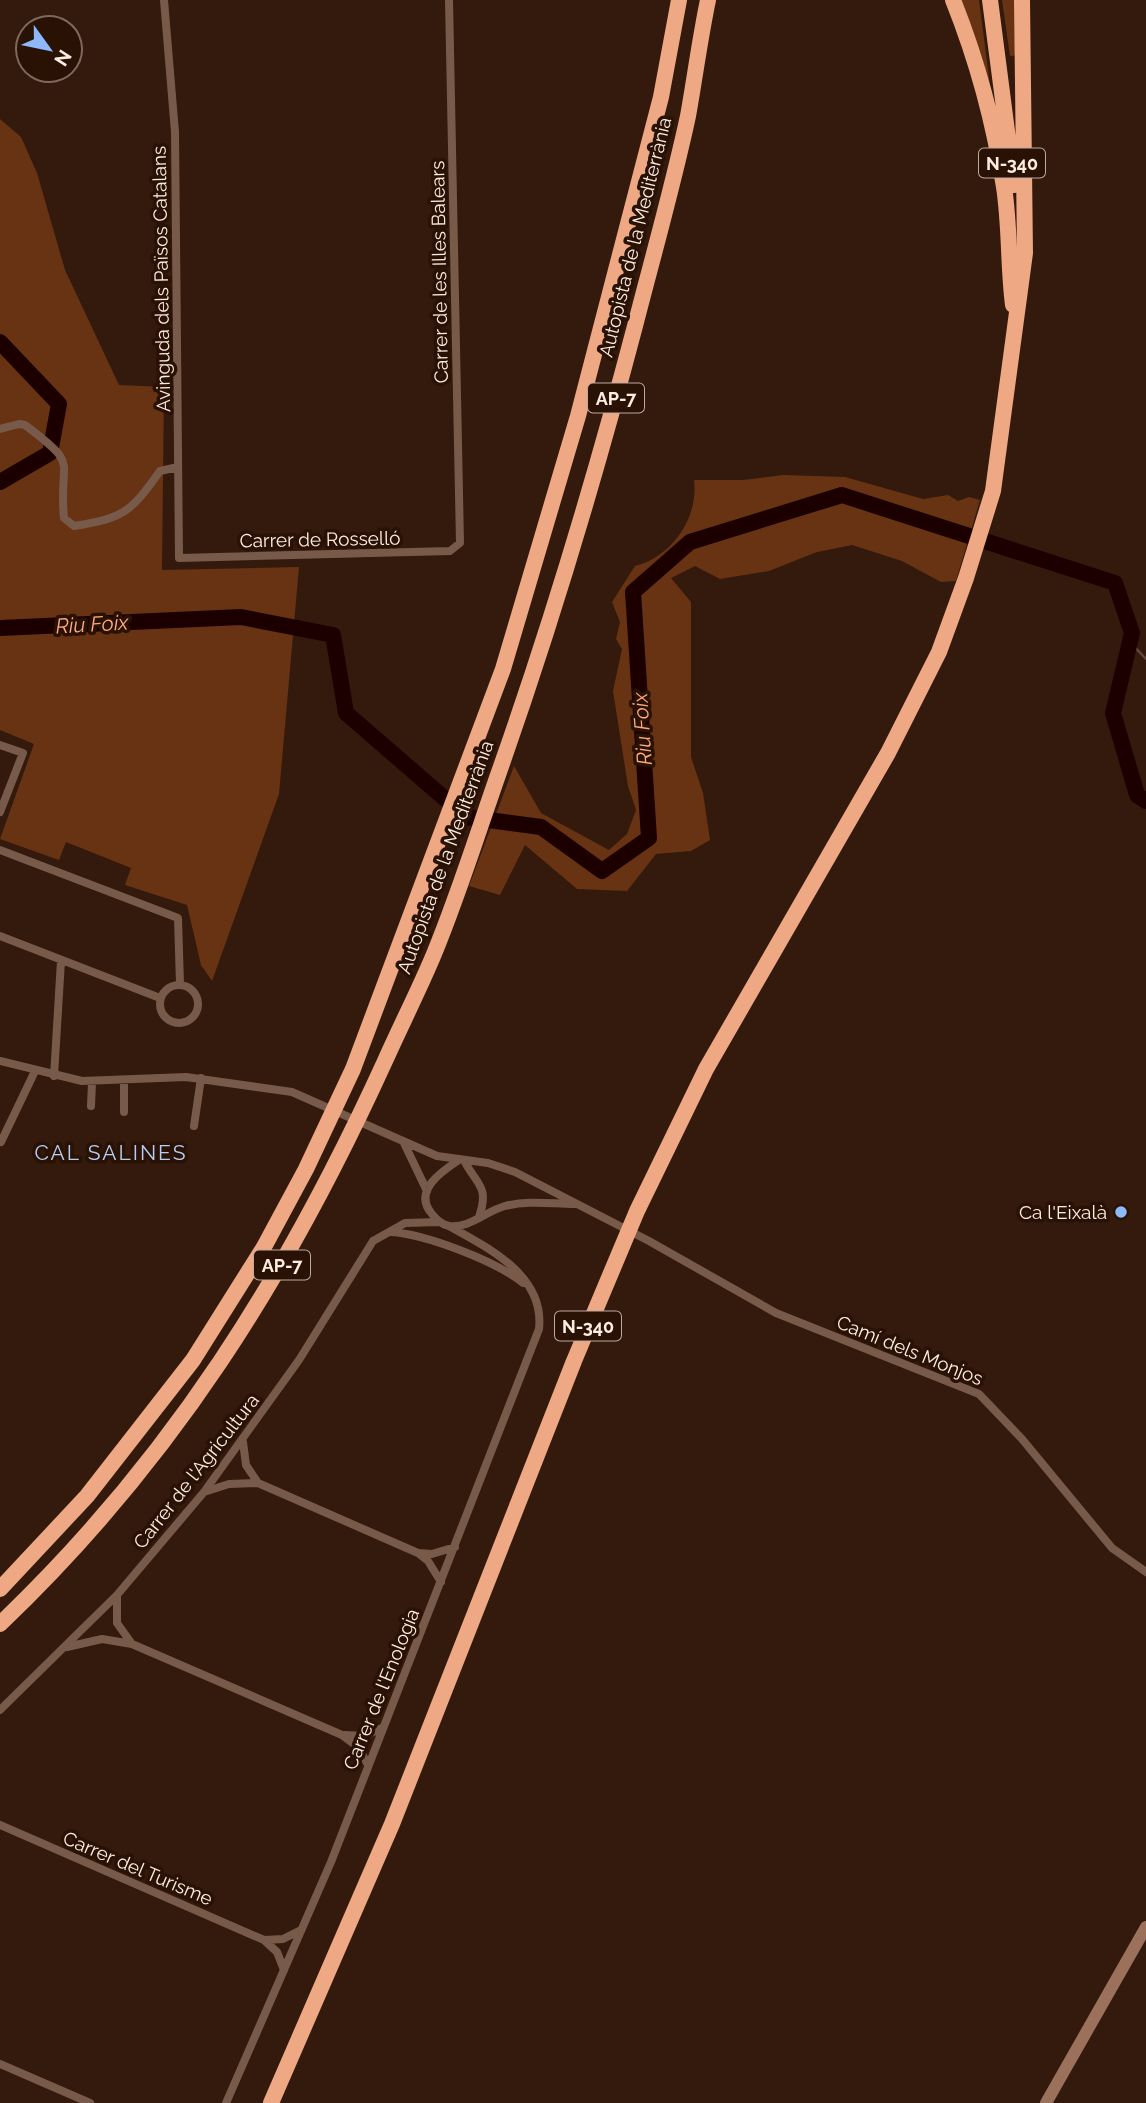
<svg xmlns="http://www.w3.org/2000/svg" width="1146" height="2103" font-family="Raleway,sans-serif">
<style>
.green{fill:#683313}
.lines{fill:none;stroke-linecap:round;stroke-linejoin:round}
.stream{stroke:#604744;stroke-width:2.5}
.river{stroke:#1c0000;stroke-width:16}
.street{stroke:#785a4b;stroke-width:8}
.secondary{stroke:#9b715c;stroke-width:12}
.highway{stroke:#eea884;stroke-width:16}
.poi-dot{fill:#8db9fc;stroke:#291104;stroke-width:2.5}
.labels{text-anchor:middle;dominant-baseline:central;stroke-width:7;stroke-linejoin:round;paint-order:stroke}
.shield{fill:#291104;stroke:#beaaa0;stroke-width:2}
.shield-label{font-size:18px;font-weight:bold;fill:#feece3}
.street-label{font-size:19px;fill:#feece3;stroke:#291104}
.poi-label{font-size:19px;fill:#feece3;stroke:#291104;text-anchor:end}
.water-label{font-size:21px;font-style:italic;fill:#feaa7e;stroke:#291104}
.neighbourhood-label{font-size:21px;letter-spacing:2px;fill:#b4cdf3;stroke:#291104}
</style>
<rect width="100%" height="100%" fill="#331a0d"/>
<!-- green -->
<path class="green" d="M959 0H979L990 85Z
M1002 0H1018L1019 55 1010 56Z
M0 119 21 137 37 173 65 270 119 385 164 387 162 570 299 567 279 794 212 981 201 965 187 905 125 885 131 868 66 842 59 860 0 839 34 744 0 730Z
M783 475 845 477 923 499 948 495 958 501 969 497 980 500 956 581 941 582 902 561 852 545 817 552 769 571 720 579 695 566 671 578 691 602V757L703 793 710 840 691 851 656 854 627 891 577 889 525 845 500 895 469 886 514 766 541 813 609 850 627 834 636 810 628 786 613 691 622 649 616 639 620 622 612 602 635 566C672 557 699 517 694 480H743Z"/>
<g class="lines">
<!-- stream -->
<path class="stream" d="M1130 642 1146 659"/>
<!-- river -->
<path class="river" d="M0 342 59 404 50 453 0 482
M0 628 241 617 333 635 346 713 466 817 541 827 602 871 649 838 633 592 690 542 842 495 1115 583 1132 633 1113 713 1137 795 1146 801"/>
<!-- street -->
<path class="street" d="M164 0 175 132 179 558 450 551 460 543 449 0
M0 429 19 424 25 425C82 468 58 456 64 518L74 526C124 518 131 512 160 471L178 467
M0 745 23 753 0 812
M0 850 178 918 180 984
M0 936 160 998
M160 1004a19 19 0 1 1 38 0a19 19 0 1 1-38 0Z
M0 1061 82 1081 186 1077 292 1092 437 1156 488 1163 515 1172 649 1241 776 1313 979 1394 1022 1439 1112 1548 1146 1572
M54 1076 61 961
M124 1080V1112
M91 1106 92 1082
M194 1126 201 1078
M1 1142 35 1071
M404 1143 427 1191
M459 1160C442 1171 412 1191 432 1214 437 1220 441 1224 449 1226 469 1229 486 1211 505 1206 529 1200 551 1204 575 1204
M464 1160C476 1185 490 1185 479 1217
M391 1232C425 1234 496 1261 523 1283
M243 1442 246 1465 258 1483
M204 1492 229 1484 258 1483 418 1553 428 1561 441 1582
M418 1553 432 1554 455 1547
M117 1596V1623L132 1644
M67 1647 102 1639 132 1644 342 1735 358 1747 367 1763
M0 1710 117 1595 204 1492 299 1360 373 1241 405 1223 439 1222
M345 1735 364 1736 382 1728
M0 1825 264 1940 277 1952 284 1970
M264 1940 283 1939 301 1930
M0 2064 90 2103
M226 2103 331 1862 539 1329C545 1275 488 1248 449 1226"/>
<!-- secondary -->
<path class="secondary" d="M1046 2103 1146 1927"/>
<!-- highway -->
<path class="highway" d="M953 0C977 60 994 123 1004 187 1010 226 1008 266 1013 305
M990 0 1014 185
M0 1589 87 1496 193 1360 264 1247 306 1169 353 1069 503 669 578 416 661 97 679 0
M0 1624C172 1460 287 1276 385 1061 401 1025 419 990 434 954 458 896 477 835 498 775 550 628 595 478 635 326 653 256 673 186 688 116 695 77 700 38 708 0
M271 2103 392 1824 574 1361 637 1211 706 1069 888 753 939 652 966 578 993 491 1025 253 1022 0"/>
</g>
<!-- markers -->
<circle class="poi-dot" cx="1121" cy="1212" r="7"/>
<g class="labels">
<!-- shield labels -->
<g class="shield">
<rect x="979" y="148.5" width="66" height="29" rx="5"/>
<rect x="588" y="383.5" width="56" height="29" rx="5"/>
<rect x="254" y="1250.5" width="56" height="29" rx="5"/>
<rect x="555" y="1311.5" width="66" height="29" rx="5"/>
</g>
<g class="shield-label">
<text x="1012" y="163">N-340</text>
<text x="616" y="398">AP-7</text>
<text x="282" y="1265">AP-7</text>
<text x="588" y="1326">N-340</text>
</g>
<!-- street labels -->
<g class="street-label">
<text transform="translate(635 237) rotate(-76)">Autopista de la Mediterrània</text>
<text transform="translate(439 272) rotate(-91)">Carrer de les Illes Balears</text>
<text transform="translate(161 279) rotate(-91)">Avinguda dels Països Catalans</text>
<text transform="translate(320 539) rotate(-1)">Carrer de Rosselló</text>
<text transform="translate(445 857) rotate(-70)">Autopista de la Mediterrània</text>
<text transform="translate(910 1350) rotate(22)">Camí dels Monjos</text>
<text transform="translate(196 1471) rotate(-52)">Carrer de l'Agricultura</text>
<text transform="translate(381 1689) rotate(-68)">Carrer de l'Enologia</text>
<text transform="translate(138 1868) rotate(23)">Carrer del Turisme</text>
</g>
<!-- poi labels -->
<g class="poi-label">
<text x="1107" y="1212">Ca l'Eixalà</text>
</g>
<!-- water labels -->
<g class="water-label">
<text transform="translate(92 624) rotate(-3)">Riu Foix</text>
<text transform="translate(642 729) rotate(-94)">Riu Foix</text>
</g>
<!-- neighbourhood labels -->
<g class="neighbourhood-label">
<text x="111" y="1152">CAL SALINES</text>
</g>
</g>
<!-- north arrow -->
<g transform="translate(49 49) rotate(123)"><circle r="33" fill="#291104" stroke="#7e695d" stroke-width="2"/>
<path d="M0-5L12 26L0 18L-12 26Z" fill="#8db9fc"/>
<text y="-10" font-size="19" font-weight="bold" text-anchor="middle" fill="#feece3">N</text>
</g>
</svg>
